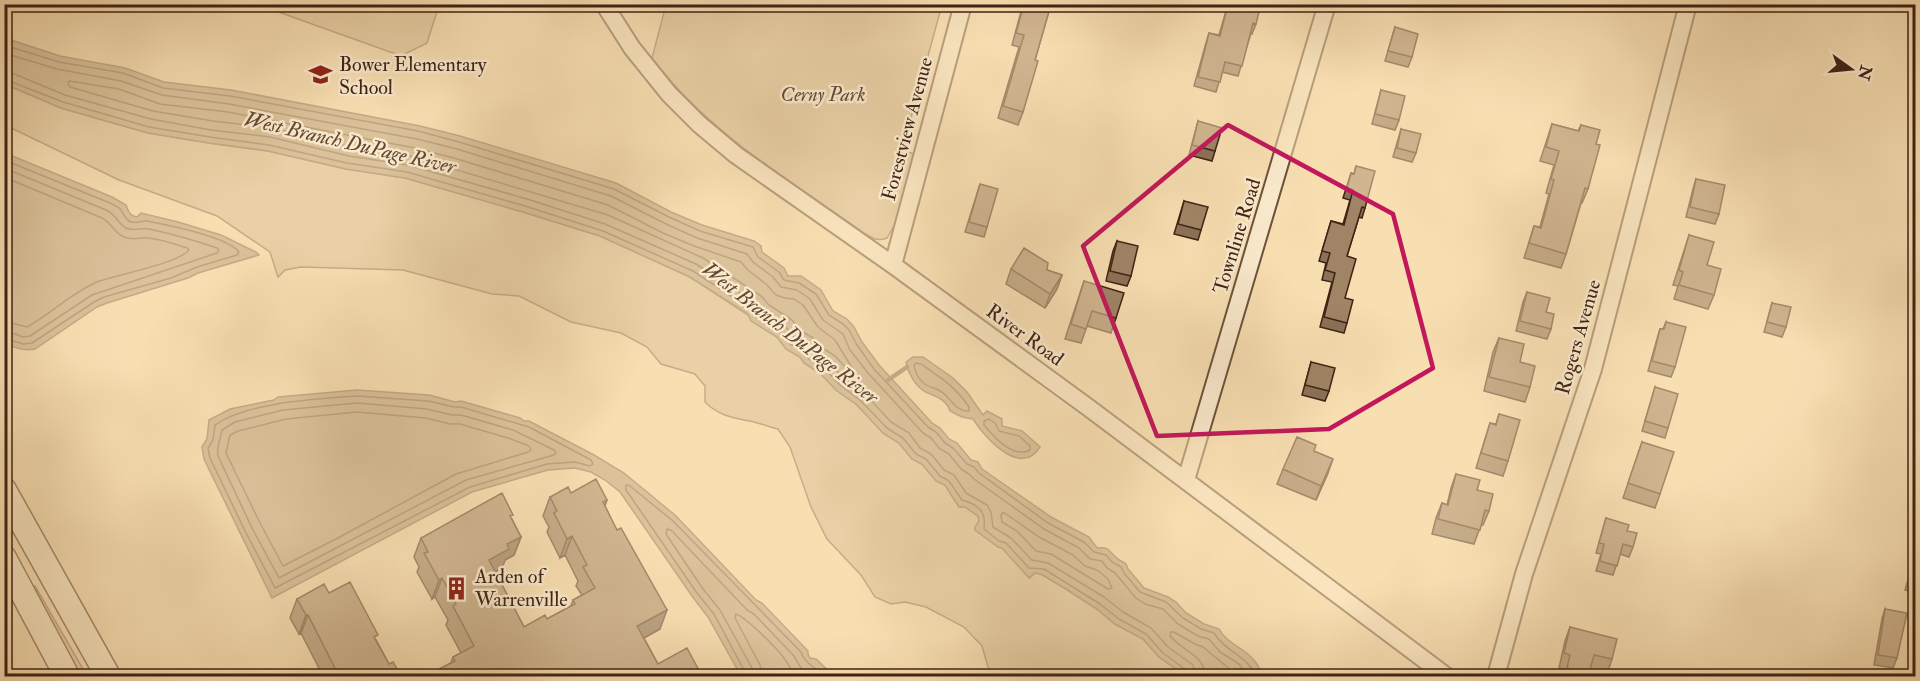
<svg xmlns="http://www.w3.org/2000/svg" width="1920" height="681" font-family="'IM FELL Double Pica',serif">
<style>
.green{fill:#d9bf97;stroke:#8c7056;stroke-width:1.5}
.water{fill:#b99f7c;stroke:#896d52;stroke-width:1.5}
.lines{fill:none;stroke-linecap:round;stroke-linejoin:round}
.shore{stroke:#7c6048;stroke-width:1.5}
.stream{stroke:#896d52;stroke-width:4.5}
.street-casing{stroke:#6e513c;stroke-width:20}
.secondary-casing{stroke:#402214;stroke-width:27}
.street{stroke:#faeacd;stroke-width:16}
.secondary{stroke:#faeacd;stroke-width:24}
.wall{fill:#8a7258;stroke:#402214;stroke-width:1.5}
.shaded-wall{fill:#705c47;stroke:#402214;stroke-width:1.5}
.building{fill:#a08466;stroke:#402214;stroke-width:1.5}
.marked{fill:none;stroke:#c2185b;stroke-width:4.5;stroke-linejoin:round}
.labels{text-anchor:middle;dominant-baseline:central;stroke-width:5;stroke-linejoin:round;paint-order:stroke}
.poi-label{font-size:20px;fill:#402214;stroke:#faeacd;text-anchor:start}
.park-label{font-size:20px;font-style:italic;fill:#664935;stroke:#faeacd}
.street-label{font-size:20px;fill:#402214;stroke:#faeacd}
.water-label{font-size:21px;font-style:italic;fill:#644833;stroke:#faeacd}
</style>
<rect width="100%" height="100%" fill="#f8dfb2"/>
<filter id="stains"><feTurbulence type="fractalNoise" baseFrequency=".00333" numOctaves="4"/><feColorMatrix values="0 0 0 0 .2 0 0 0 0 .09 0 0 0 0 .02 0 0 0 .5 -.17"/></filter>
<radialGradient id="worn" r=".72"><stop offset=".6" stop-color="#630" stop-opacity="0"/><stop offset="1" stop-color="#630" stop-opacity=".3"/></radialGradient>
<!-- green -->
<path class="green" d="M259 5H439L427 43 401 56Z
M666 5H942L902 150 914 154 895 224 887 238C878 242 872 238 864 233 789 180 707 132 652 58Z
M4 84 61 108 148 133 209 143 268 151 346 169 405 178 523 212 600 236 690 277 748 315 752 321 777 337 786 349 800 357 804 363 820 373 836 390 857 405 883 433 899 443 912 459 922 464 936 481 945 485 959 507H965L978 516 979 521 1030 578 1035 573 1041 574 1066 589 1097 609 1115 624 1143 639 1159 657 1186 676H994L990 674 982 646 964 627 926 607 905 602 891 604 875 597 861 575 827 539 811 507 790 447 778 429C770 427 762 424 754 422 735 418 720 417 705 402V386L695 374 661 364 647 347 621 333 571 322 519 296 492 294 403 270 301 267 285 270 278 277 270 252 217 216 119 180 5 125Z
M35 586 87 676H77L31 588Z"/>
<!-- water -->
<path class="water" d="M5 38 60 56 125 68 164 82 231 90 420 126 460 136 616 183 671 212 702 225 754 241 761 246 762 252 784 268 788 276H801L821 290 833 311 847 319 854 327 862 342 879 365 932 423 940 428 949 439 957 443 971 460 978 462 982 469 1051 517 1089 537 1097 548C1111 546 1109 553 1118 559 1120 561 1124 562 1126 564L1128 569 1144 588 1168 597 1176 602 1186 613 1204 624 1219 629C1226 642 1239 646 1249 655 1256 661 1260 668 1263 676H1186L1159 657 1143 639 1115 624 1097 609 1066 589 1041 574 1035 573 1029 578 1002 548 998 547 975 530V527L979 521 978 516 965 507H959L945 485 936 481 922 464 912 459 899 443 883 433 857 405 836 390 820 373 804 363 800 357 786 349 777 337 751 321 748 314 690 277 600 236 523 212 405 178 346 169 268 151 209 143 148 133 61 108 5 84Z
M5 153 112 197 126 205C128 211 130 216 137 217L141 213 178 222 221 235 256 252 259 255 198 273 188 278 107 303 97 307 35 349C23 351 14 349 5 342Z
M913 357H923L953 378 967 392 983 415 987 411 1002 419V426L1022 431 1040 447C1021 478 985 438 973 419L962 417 950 411C946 398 935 397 924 391 915 385 908 373 906 362Z
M357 390 429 395 455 402 461 401 520 418 524 421H529L594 455 624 473 676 516 756 600 762 603 808 651V654L810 658 816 659 834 676H741L708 617 692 596 620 492 605 480 591 472 575 468 548 470 472 492 272 598 204 459 202 447 207 439 209 420 230 409 274 400 278 397Z"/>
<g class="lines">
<!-- shore -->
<path class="shore" d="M4 45 59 62 123 73 163 88 230 96 418 131 459 142 614 189 669 217 700 231 753 247 758 257 779 272 784 280 799 283 816 294 829 315 843 324 849 330 857 345 874 369 928 427 936 432 945 443 953 448 967 464 974 467 979 473 1048 523 1084 542 1094 552 1106 555 1112 562 1121 567 1124 573 1140 592 1166 602 1183 618 1201 629 1214 633C1225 652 1247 655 1256 676
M4 53 57 69 121 81 162 95 229 104 417 139 457 149 611 196 666 224 697 238 747 254 753 262 773 277 781 287 797 290 810 299 823 320 843 334 850 350 868 373 923 433 931 438 939 448 949 454 961 469 969 474 974 479 1044 529 1079 548 1090 559 1102 561 1107 568 1115 573 1136 598 1145 604 1163 609 1178 624 1198 636 1209 639 1220 652 1239 664 1248 676
M4 72 12 73 65 95 151 119 211 130 270 137 349 156 408 165 527 199 605 224 696 264 755 303 762 312 786 327 795 338 808 346 815 354 829 363 845 379 867 396 891 422 909 433 920 448 931 454 944 470 954 475 966 493 987 505 991 512 993 527 1011 538 1032 560 1048 563 1104 597 1123 612 1151 628 1168 647 1193 665 1196 676
M4 79 63 102 149 127 210 137 269 145 347 163 407 172 525 206 603 231 693 271 751 309 756 317 781 333 790 344 804 352 809 359 824 368 840 385 861 401 887 428 903 438 916 454 926 459 940 476 949 481 962 500C980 505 986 512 984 529L999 541 1006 543 1029 568 1044 569 1100 604 1119 619 1146 634 1163 653 1186 670 1189 676
M69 81 119 89 160 104 228 112 415 148 454 158 608 205 663 233 694 246 741 262 748 270 766 284 776 295 785 298 794 299 803 305 818 327 835 340 854 371 850 372 835 356 821 347 813 338 801 331 792 320 769 305 761 296 703 258 608 215 410 156 350 147 272 128 213 121 153 111 70 87 68 84Z
M4 160 110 203C113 205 119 207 121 210 124 214 124 218 129 221 136 225 141 220 147 221 168 225 227 237 239 252L237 255 197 267 171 278 104 297 94 302 32 343 23 344 4 338
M4 168 106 210C117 215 117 223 126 228 134 232 141 227 149 229 172 234 194 240 217 248L219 250 217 253 92 295 30 336 23 337 4 330
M4 177 102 218C111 222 114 233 124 237 133 241 140 237 148 238 161 239 175 244 187 248L189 250C177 264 118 274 97 282 71 293 51 314 27 327L4 321
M916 363 921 364C940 377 956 387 969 407V411C955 412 950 396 939 390 935 388 929 387 926 385 919 380 915 372 914 365Z
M357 396 428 401 454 407H461L529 427 591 460 593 464 590 466 575 462 547 464 470 487 275 588 245 531 210 458 208 448 213 440 215 425C247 402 318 399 357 396Z
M357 403 427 409 452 415H461L513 430 554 450 556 453 554 455 466 480 279 578 252 528 218 456C216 448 221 438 222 430L235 422 283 410Z
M357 412 426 418 450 424H460L508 438 529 446 531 450 528 452 456 474 336 539 283 566 260 523 226 453 230 435 238 431 286 419Z
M989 419 995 423 999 431 1019 436 1030 446V450C1013 459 994 437 984 425V421Z
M1003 512 1039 537 1073 555 1085 566 1097 570 1108 579 1112 588 1108 589 1051 554 1036 551 1017 531 1002 522 1001 515Z
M746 676 745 672 714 614 697 593 626 490V485L630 486 673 521 801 652C804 663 816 668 825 676
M753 676 752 668 720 610 703 589 666 534 667 529 671 530 747 610 754 614 794 656 801 668 814 676
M762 676 760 665 735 618 736 614C747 618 779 650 786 661 790 667 792 672 798 676
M1205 676C1204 654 1182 651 1170 636L1171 632H1174L1195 644 1203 647 1238 676"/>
<!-- stream -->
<path class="stream" d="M888 380 907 367"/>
<defs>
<path id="street" d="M604 4 632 48 669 94 699 124 736 155 893 265 1089 408 1446 676
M893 265 963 4
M1186 480 1327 4
M1496 676 1524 574 1593 369 1688 4"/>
<path id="secondary" d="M4 490 108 676
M4 558 67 676"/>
</defs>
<!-- street casing -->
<use href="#street" class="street-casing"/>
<!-- secondary casing -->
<use href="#secondary" class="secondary-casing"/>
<!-- street -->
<use href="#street" class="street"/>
<!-- secondary -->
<use href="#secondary" class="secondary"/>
</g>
<!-- wall -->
<path class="wall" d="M1023 4H1051L1035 60 1023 112 1018 125 998 118 1019 47 1012 45Z
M1228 4 1256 24 1252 34 1251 33 1238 76 1222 72 1216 92 1194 86 1206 43 1209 33 1219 35Z
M1395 27 1412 57 1408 67 1385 61Z
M1381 90 1399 120 1395 130 1372 124Z
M1198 121 1215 151 1212 161 1189 155Z
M1552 124 1578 131 1581 125 1596 144 1588 189 1582 203H1581L1566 254 1561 268 1524 258 1534 226 1540 227 1549 194 1546 193 1554 165 1540 161Z
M1401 129 1416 153 1412 162 1393 157Z
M1356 166 1365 208 1362 218 1359 217 1347 256 1345 298 1347 323 1344 333 1320 327 1332 282 1322 280 1326 263 1319 261 1331 221 1343 224 1350 200 1343 198 1351 173 1354 174Z
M1696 179 1719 214 1715 224 1686 217 1693 189Z
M980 184 987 227 984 237 965 232Z
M1184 201 1201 230 1198 240 1174 234Z
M1689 235 1707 265 1714 295 1708 309 1674 299 1678 286 1673 285Z
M1117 241 1131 276 1127 286 1106 281 1113 251Z
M1011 269 1047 270 1062 275 1057 289 1045 308 1006 284Z
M1084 281 1116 318 1111 333 1087 326 1081 343 1065 339Z
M1527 292 1546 312 1551 329 1547 339 1516 331 1523 302Z
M1772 303 1786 327 1782 337 1764 332Z
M1666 322 1675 367 1671 377 1648 371 1657 339 1660 329H1663Z
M1499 338 1520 362 1530 387 1525 402 1484 391 1493 352Z
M1311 362 1329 391 1325 401 1302 395Z
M1655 387 1668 428 1665 438 1642 431Z
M1499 414 1508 461 1503 476 1476 468 1490 423 1496 424Z
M1642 442 1660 494 1655 508 1623 498Z
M1314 451 1328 473 1316 500 1277 484 1283 469Z
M1456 474 1477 490 1489 511 1483 525H1481L1474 544 1432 534 1436 518 1442 503 1447 505 1451 488Z
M571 493 607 500 605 506 660 629 644 638 658 664 702 676 428 675 451 663 453 657 461 653 446 625 448 620 435 597 432 599 417 572 419 567 414 557 421 538 512 519 521 537 514 555 505 560 502 568 495 572 524 627 547 619 571 606 573 600 582 595 576 586 578 581 565 555 560 558 547 532 549 527 543 516 550 497Z
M1606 518 1633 547 1629 557 1620 554 1613 575 1596 571 1601 554 1596 553Z
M1916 554V593L1905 590Z
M329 593 376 640 389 664 401 676H323L301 633 299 634 290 618 297 599Z
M1885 609 1897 658 1893 668 1874 665 1882 619Z
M1570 627 1612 659 1607 674 1590 669 1588 676H1563L1565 669 1559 668 1565 641Z"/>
<!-- shaded-wall -->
<path class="shaded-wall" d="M1062 275 1057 289 1045 308 1050 294Z
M1333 459 1328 473 1316 500 1321 486Z
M572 536 565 555 560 558 567 539Z
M521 537 514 555 505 560 502 568 482 579 489 560 507 544Z
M442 578 435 597 432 599 439 580Z
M667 610 660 629 631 645 637 626Z
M306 615H308L301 633 299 634Z"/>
<!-- building -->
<path class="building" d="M1024 4H1051L1035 60 1038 61 1023 112 1003 106 1024 35 1016 33Z
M1228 4H1261L1256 24 1253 23 1242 66 1225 62 1220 82 1198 77 1209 33 1220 36Z
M1395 27 1418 34 1412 57 1388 51Z
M1381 90 1405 96 1399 120 1375 114Z
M1198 121 1222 128 1215 151 1192 145Z
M1552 124 1579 131 1581 125 1600 130 1596 144 1600 145 1588 189 1585 188 1566 254 1529 243 1534 226 1541 228 1554 180 1551 179 1559 151 1546 147Z
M1401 129 1421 134 1416 153 1397 148Z
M1356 166 1375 171 1365 208 1362 207 1347 256 1356 259 1345 298 1353 300 1347 323 1324 317 1335 273 1325 270 1330 253 1322 251 1331 221 1344 225 1353 190 1347 188 1351 173 1354 174Z
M1696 179 1725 185 1719 214 1690 207Z
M980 184 998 189 987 227 969 222Z
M1184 201 1208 207 1201 230 1178 224Z
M1689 235 1714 242 1707 265 1721 269 1714 295 1679 285 1683 272 1679 270Z
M1117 241 1138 246 1131 276 1110 271Z
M1024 248 1048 263 1047 270 1062 275 1050 294 1011 269Z
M1084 281 1124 293 1116 318 1092 311 1086 329 1071 324Z
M1527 292 1550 298 1546 312 1554 314 1551 329 1520 321Z
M1772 303 1791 307 1786 327 1767 322Z
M1666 322 1686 327 1675 367 1652 361 1660 329H1664Z
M1499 338 1524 344 1520 362 1535 366 1530 387 1489 377Z
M1311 362 1335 368 1329 391 1305 385Z
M1655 387 1678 394 1668 428 1645 421Z
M1499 414 1520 420 1508 461 1481 453 1490 423 1496 425Z
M1297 437 1316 445 1314 451 1333 459 1321 486 1283 469Z
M1642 442 1674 452 1660 494 1628 483Z
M1456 474 1480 480 1477 490 1493 494 1489 511 1485 510 1480 530 1438 519 1442 503 1448 505Z
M596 479 607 500 603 502 617 530 621 528 667 610 637 626 658 664 687 648 702 676H417L426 671 428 675 455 661 453 657 474 646 453 606 456 604 442 578 439 580 424 553 428 552 421 538 502 493 513 515 510 516 521 537 507 544 509 549 489 560 524 627 545 615 547 619 575 604 573 600 595 588 583 567 587 565 572 536 567 539 554 513 557 511 550 497 568 487 571 493Z
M1606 518 1629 525 1627 531 1637 533 1633 547 1623 544 1617 566 1600 561 1604 544 1599 543Z
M1916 556V582L1908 580Z
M350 582 378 635 374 637 389 664 393 662 401 676H339L308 615H306L297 599 324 584 329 593Z
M1885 609 1907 613 1897 658 1878 655Z
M1570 627 1617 639 1612 659 1594 655 1589 673 1567 668 1570 655 1564 653Z"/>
<!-- marked area -->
<path d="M0 0H1920V681H0ZM1228 125 1393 214 1433 368 1329 429 1157 436 1083 246Z" fill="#f8dfb2" fill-opacity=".55" fill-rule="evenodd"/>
<path class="marked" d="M1228 125 1393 214 1433 368 1329 429 1157 436 1083 246Z"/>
<!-- icons -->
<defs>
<symbol id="school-bare" viewBox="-9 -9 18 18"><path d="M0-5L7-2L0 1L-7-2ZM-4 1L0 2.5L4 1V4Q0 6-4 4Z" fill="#8f2418" stroke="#faeacd" stroke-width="2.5" paint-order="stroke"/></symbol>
<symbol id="building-bare" viewBox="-9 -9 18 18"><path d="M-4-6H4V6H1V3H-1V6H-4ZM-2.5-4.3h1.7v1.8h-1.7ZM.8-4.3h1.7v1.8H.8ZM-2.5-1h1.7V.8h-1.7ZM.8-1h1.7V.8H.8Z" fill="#8f2418" stroke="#faeacd" stroke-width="2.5" paint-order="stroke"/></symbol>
</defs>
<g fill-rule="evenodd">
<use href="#school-bare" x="304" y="58" width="33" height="33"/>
<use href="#building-bare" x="440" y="572" width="33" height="33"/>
</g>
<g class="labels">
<!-- poi labels -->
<g class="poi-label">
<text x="339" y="64">Bower Elementary<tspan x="339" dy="23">School</tspan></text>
<text x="475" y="576">Arden of<tspan x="475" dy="23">Warrenville</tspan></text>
</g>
<!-- park labels -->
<g class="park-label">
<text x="823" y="94">Cerny Park</text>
</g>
<!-- street labels -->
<g class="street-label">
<text transform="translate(907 129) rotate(-75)">Forestview Avenue</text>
<text transform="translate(1237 236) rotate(-73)">Townline Road</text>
<text transform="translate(1025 335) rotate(36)">River Road</text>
<text transform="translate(1578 337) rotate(-74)">Rogers Avenue</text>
</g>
<!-- water labels -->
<g class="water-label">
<text transform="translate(350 143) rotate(13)">West Branch DuPage River</text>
<text transform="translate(790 333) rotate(38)">West Branch DuPage River</text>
</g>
</g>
<!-- margin -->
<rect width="1920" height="681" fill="none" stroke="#f8dfb2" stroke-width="24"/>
<rect x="6" y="6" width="1908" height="669" fill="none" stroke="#402214" stroke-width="3"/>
<rect x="12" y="12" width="1896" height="657" fill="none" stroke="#402214" stroke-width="1.5"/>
<!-- north arrow -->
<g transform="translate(1851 69) rotate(105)" stroke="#faeacd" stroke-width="4.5" paint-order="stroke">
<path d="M0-4.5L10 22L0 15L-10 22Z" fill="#402214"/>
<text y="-9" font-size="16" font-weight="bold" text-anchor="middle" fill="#402214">N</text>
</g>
<rect width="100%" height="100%" filter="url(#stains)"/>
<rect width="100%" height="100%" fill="url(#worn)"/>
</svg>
